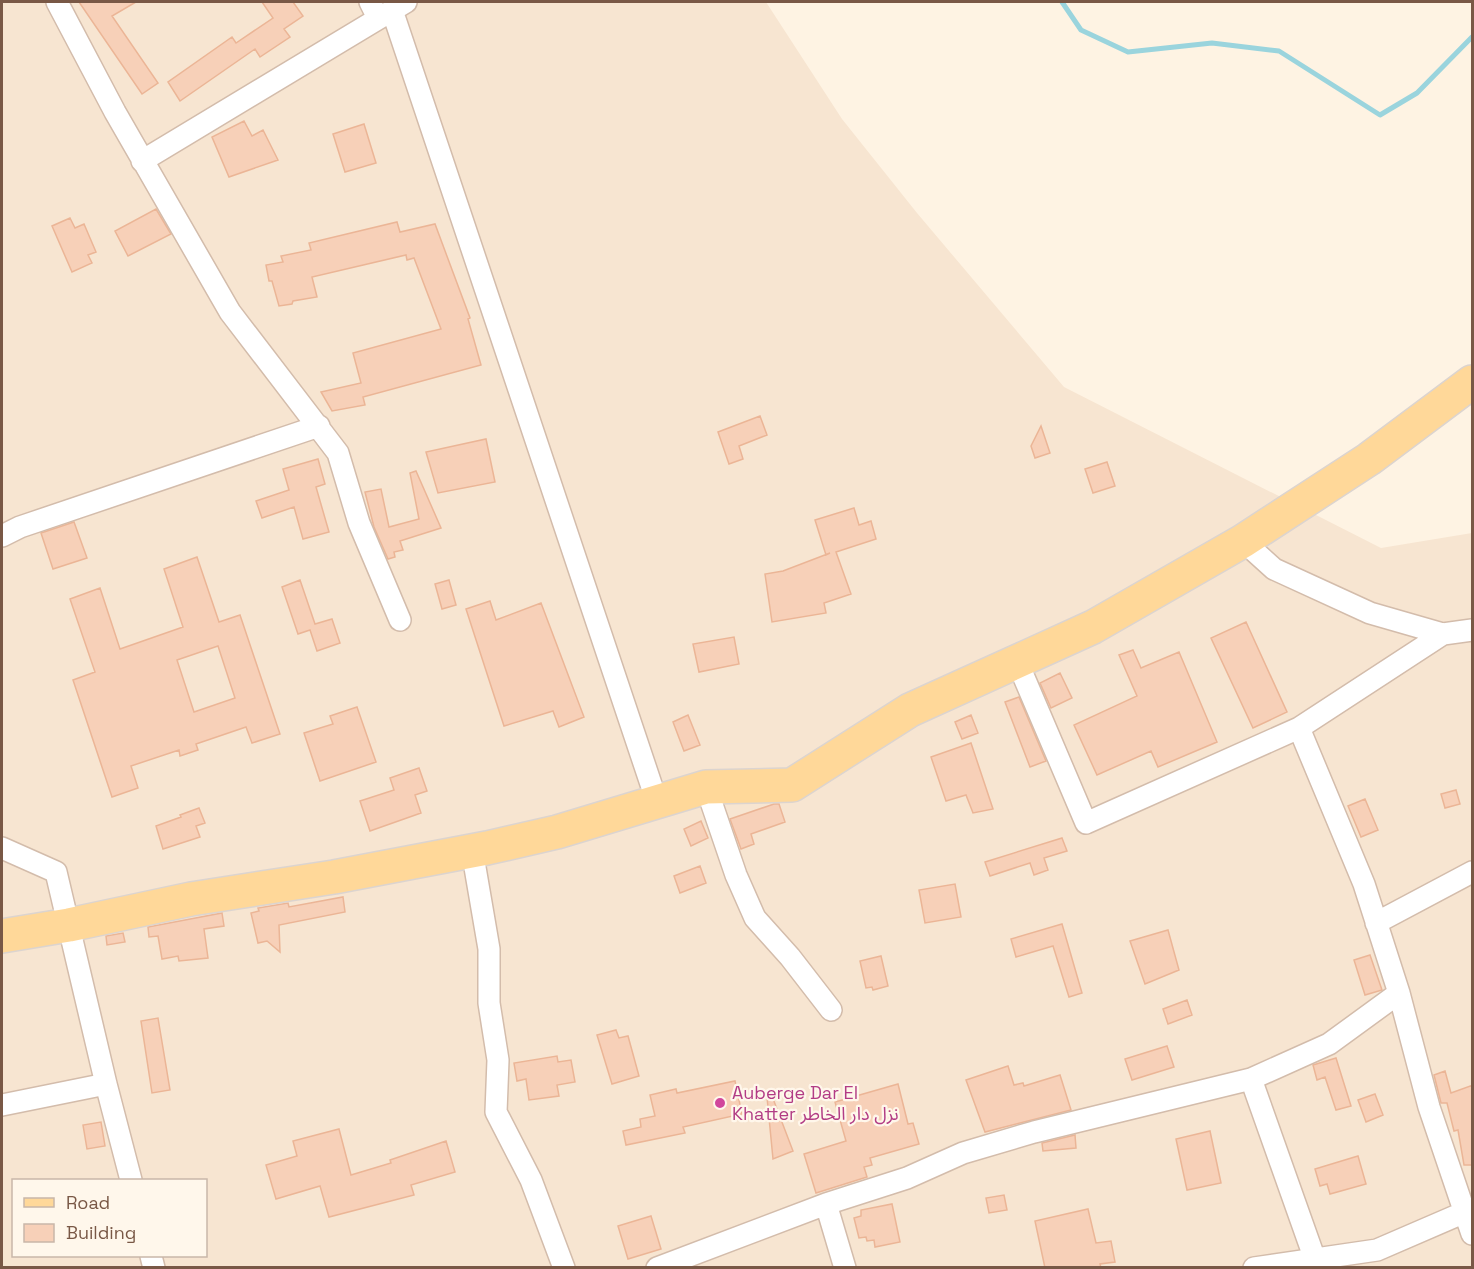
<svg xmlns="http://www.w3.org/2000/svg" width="1474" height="1269" viewBox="0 0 1474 1269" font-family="'Space Grotesk','Noto Sans Arabic',sans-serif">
<rect width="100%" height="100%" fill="#fef3e3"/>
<!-- residential -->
<path fill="#f7e5d1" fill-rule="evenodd" d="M 2,2 L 766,2 L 842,119 L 917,213 L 1064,387 L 1381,548 L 1472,533 L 1472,1267 L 2,1268 ZM 14,1180 L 206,1180 L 206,1256 L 14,1256 Z"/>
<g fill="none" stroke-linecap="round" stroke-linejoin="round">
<!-- stream -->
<path stroke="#9ad4dd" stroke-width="5" d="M 1062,2 L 1081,30 L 1128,52 L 1212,43 L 1279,51 L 1380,115 L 1417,93 L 1472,37"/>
</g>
<!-- building -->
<path fill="#f7d0b8" stroke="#ebb596" stroke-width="1.5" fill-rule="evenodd" d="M 79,2 L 136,2 L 112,16 L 158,83 L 142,94 Z
M 262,2 L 293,2 L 303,16 L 284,29 L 290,37 L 260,57 L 255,49 L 180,101 L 168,82 L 232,37 L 236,43 L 273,18 Z
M 244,121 L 252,136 L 263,130 L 278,160 L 229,177 L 212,137 Z
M 364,124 L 376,163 L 345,172 L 333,134 Z
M 156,209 L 171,234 L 128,256 L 115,231 Z
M 70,218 L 75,228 L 84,224 L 96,252 L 88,255 L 92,263 L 72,272 L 52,226 Z
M 397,222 L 400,232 L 435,224 L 470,318 L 468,319 L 481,365 L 363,397 L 365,405 L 332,411 L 321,392 L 361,383 L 353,353 L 441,329 L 414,258 L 407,260 L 406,255 L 312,277 L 317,297 L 293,301 L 292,304 L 279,306 L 272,281 L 269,281 L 266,265 L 283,262 L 281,256 L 311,250 L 309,243 Z
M 760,416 L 767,435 L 739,446 L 743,459 L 729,464 L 718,432 Z
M 1041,426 L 1050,453 L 1035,458 L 1031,446 Z
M 486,439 L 495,482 L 438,493 L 426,452 Z
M 318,459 L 325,484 L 316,487 L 329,532 L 303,539 L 294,507 L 262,518 L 256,501 L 289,490 L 283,469 Z
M 1107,462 L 1115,486 L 1093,493 L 1085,469 Z
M 416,471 L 441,528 L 400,541 L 403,550 L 394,552 L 395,557 L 388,559 L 374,527 L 365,492 L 381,489 L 389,527 L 419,519 L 410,473 Z
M 854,508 L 859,525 L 871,521 L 876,539 L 836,552 L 851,594 L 824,603 L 826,613 L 772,622 L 765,574 L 783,571 L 830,553 L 826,555 L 815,520 Z
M 74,522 L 87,558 L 53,569 L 41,533 Z
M 197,557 L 219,622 L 240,615 L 280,734 L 252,743 L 246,727 L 196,744 L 198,750 L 180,756 L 179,750 L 131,766 L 138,788 L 112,797 L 73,680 L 95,672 L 70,599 L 100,588 L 120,649 L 183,627 L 164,569 ZM 218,646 L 235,698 L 194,712 L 177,660 Z
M 300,580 L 315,624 L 332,619 L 340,643 L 317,651 L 310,630 L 298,634 L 282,587 Z
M 449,580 L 456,605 L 442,609 L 435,584 Z
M 490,601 L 496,620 L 541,603 L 584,717 L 559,727 L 553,711 L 504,726 L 466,609 Z
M 1246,622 L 1287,712 L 1253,728 L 1211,638 Z
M 734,637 L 739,664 L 699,672 L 693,644 Z
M 1133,650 L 1141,668 L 1179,652 L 1217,742 L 1158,767 L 1151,751 L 1097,775 L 1074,725 L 1137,696 L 1119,655 Z
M 1060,673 L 1072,698 L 1051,708 L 1040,683 Z
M 1019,697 L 1046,761 L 1030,767 L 1005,702 Z
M 357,707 L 376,762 L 320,781 L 304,733 L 333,724 L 330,716 Z
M 688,715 L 700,745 L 684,751 L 673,722 Z
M 971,715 L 978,733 L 962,739 L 955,722 Z
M 971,743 L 993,809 L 973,813 L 966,795 L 946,801 L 931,757 Z
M 419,768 L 427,791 L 415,795 L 421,813 L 370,831 L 360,801 L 394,790 L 390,778 Z
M 1456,790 L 1460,804 L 1445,808 L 1441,794 Z
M 1365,799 L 1378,830 L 1361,837 L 1348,806 Z
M 774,804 L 779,804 L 785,822 L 751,834 L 754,844 L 741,849 L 730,819 Z
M 199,808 L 205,823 L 196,826 L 200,837 L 163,849 L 156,826 L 181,817 L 180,815 Z
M 701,821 L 708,838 L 691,846 L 684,829 Z
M 1062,838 L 1067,851 L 1044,858 L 1048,870 L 1034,875 L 1030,863 L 990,876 L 985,862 Z
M 700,866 L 706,883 L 680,893 L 674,876 Z
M 955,884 L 961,917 L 925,923 L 919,890 Z
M 343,897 L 345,912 L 279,925 L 280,952 L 267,941 L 258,943 L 251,913 L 259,911 L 258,908 L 288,903 L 289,907 Z
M 222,913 L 224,926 L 204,929 L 208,958 L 179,961 L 178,956 L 162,959 L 158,936 L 149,937 L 148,927 Z
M 1062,924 L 1082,993 L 1069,997 L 1053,946 L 1016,957 L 1011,939 Z
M 1168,930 L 1179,970 L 1145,984 L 1130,941 Z
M 123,933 L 125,942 L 107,945 L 106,936 Z
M 1370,955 L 1382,990 L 1365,995 L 1354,960 Z
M 881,956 L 888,986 L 873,990 L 872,987 L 866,988 L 860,961 Z
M 1187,1000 L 1192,1015 L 1168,1024 L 1163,1009 Z
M 158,1018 L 170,1090 L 152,1093 L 141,1021 Z
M 616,1030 L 619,1038 L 628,1036 L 639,1076 L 612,1084 L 597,1035 Z
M 1167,1046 L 1174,1067 L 1132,1080 L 1125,1059 Z
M 557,1056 L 558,1062 L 571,1060 L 575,1082 L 557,1085 L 559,1096 L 529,1100 L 526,1079 L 517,1081 L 514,1063 Z
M 1336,1058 L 1351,1106 L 1336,1110 L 1325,1077 L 1317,1080 L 1313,1065 Z
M 1008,1066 L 1014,1085 L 1023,1083 L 1024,1086 L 1060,1075 L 1071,1110 L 985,1132 L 966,1080 Z
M 1445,1071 L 1451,1093 L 1473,1085 L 1473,1165 L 1464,1165 L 1458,1130 L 1454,1131 L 1447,1103 L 1441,1103 L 1434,1075 Z
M 735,1081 L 742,1114 L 683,1127 L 685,1133 L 626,1145 L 623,1131 L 641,1127 L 640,1119 L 655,1116 L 650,1095 L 676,1089 L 677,1093 Z
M 898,1084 L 908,1124 L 913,1123 L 919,1144 L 870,1158 L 872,1165 L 864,1167 L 867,1177 L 816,1193 L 804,1154 L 846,1141 L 835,1102 Z
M 1375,1094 L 1383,1115 L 1366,1122 L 1358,1100 Z
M 772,1096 L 793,1151 L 773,1159 L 767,1097 Z
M 101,1122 L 105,1146 L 87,1149 L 83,1125 Z
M 339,1129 L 351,1175 L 391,1163 L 390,1160 L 446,1141 L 455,1172 L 411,1185 L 414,1195 L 329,1217 L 320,1186 L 276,1199 L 266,1165 L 297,1156 L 293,1141 Z
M 1210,1131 L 1221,1183 L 1187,1190 L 1176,1139 Z
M 1075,1135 L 1076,1148 L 1043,1151 L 1042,1143 Z
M 1358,1156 L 1366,1184 L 1330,1194 L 1327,1184 L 1320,1186 L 1315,1169 Z
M 1004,1195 L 1007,1210 L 989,1213 L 986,1198 Z
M 892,1204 L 900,1242 L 875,1247 L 874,1240 L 867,1241 L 866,1237 L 859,1238 L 854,1218 L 861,1216 L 861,1210 Z
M 1088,1209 L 1096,1243 L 1111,1241 L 1115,1262 L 1100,1264 L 1101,1268 L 1045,1268 L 1035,1221 Z
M 651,1216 L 661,1249 L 628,1259 L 618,1226 Z"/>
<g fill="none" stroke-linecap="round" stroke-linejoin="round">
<!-- minor casing -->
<g stroke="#d3bcab" stroke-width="24">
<path id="minor" d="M 57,2 L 115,112 L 230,312 L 338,453 L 359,523 L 400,620
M 370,2 L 378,18
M 392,10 L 657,802
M 142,161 L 406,2
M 2,536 L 20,527 L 319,426
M 1243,541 L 1274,569 L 1370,613 L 1443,634 L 1472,630
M 1017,661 L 1086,823 L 1299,728 L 1443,634
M 1299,728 L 1364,884 L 1399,993 L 1429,1107 L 1472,1234
M 706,787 L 736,875 L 755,918 L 790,957 L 831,1010
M 2,848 L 56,872 L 106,1084 L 131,1180
M 472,850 L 489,949 L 489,1003 L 498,1060 L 496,1112 L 531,1180 L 564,1268
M 1376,923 L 1472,872
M 1251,1079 L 1318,1268
M 2,1105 L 106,1084
M 826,1204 L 845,1268
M 151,1256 L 154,1268
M 657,1268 L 826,1204 L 907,1178 L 963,1153 L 1034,1132 L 1251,1079 L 1329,1044 L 1399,993
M 1254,1268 L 1377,1250 L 1472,1209"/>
</g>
<!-- primary casing -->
<g stroke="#dcd4cf" stroke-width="36">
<path id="primary" d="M 2,936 L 69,925 L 191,899 L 334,877 L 487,848 L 557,832 L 706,787 L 792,785 L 910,710 L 1093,627 L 1243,541 L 1369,459 L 1472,382"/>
</g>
<!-- minor -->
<use href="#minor" stroke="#fff" stroke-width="21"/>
<!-- primary -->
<use href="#primary" stroke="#ffd899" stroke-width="33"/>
</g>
<!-- markers -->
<circle fill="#d1479c" stroke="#fff7eb" stroke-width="2" cx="720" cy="1103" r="6"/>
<g text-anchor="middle" stroke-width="4.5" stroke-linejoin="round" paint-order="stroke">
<!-- hotel labels -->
<g font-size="18" fill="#b23c85" stroke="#fff7eb" text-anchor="start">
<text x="732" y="1099">Auberge Dar El<tspan x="732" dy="21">Khatter نزل دار الخاطر</tspan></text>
</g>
</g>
<!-- border -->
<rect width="1474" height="1269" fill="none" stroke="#795846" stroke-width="6"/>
<!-- legend -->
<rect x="12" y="1179" width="195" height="78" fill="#fff7eb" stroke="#c9b7a9" stroke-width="1.5"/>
<rect x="24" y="1198" width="30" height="9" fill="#ffd899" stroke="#c9b7a9" stroke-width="1.5"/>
<text x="66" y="1209" font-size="18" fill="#795846">Road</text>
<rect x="24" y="1224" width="30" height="18" fill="#f7d0b8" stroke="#c9b7a9" stroke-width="1.5"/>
<text x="66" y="1239" font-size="18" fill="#795846">Building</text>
</svg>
